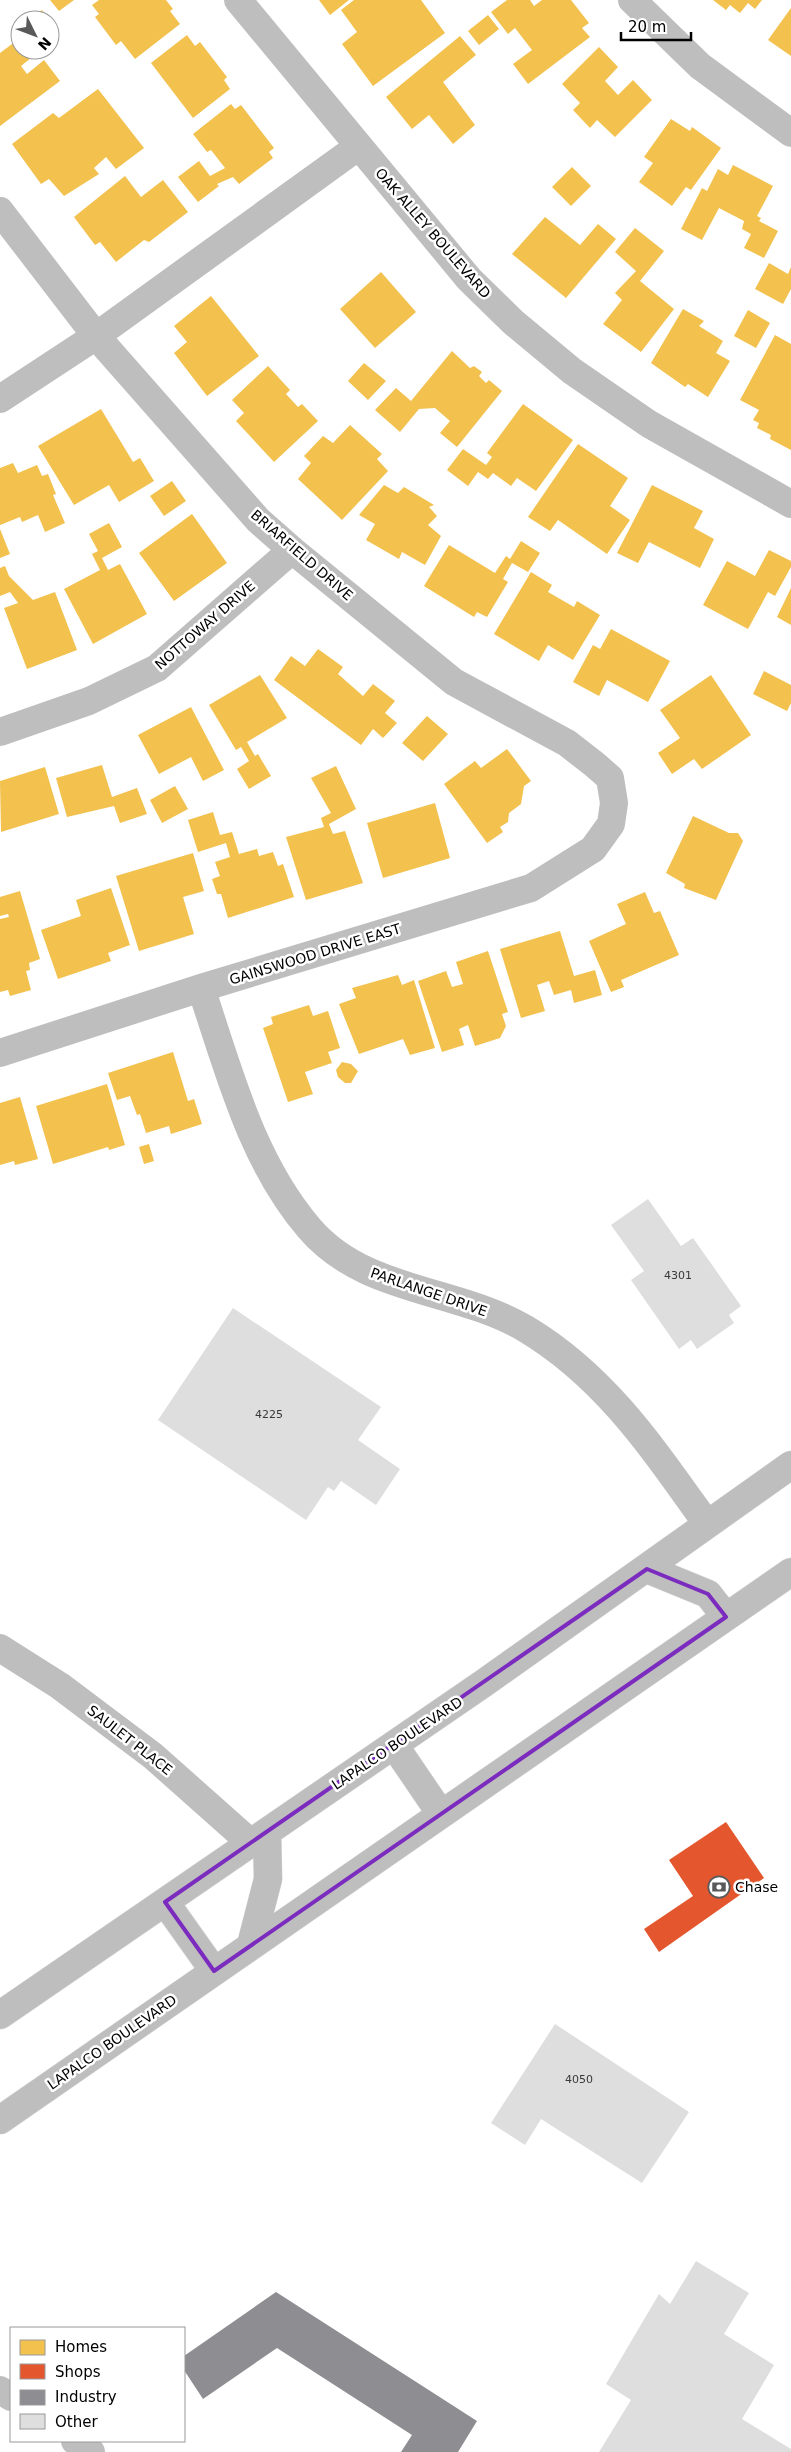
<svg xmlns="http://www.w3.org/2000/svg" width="791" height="2452" viewBox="0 0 791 2452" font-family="'DejaVu Sans',sans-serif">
<rect width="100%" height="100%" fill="#fff"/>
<!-- homes -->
<path fill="#f2c14e" d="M 50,0 L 74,0 L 59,11 Z
M 99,0 L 166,0 L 173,9 L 170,11 L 180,24 L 135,59 L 121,41 L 116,45 L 95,17 L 99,14 L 92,5 Z
M 319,0 L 349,0 L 330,15 Z
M 354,0 L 421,0 L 445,33 L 373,86 L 342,44 L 357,32 L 341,10 Z
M 507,0 L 530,0 L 534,6 L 542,0 L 571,0 L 589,23 L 582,28 L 590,37 L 528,84 L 513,64 L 532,50 L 515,28 L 508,34 L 491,12 Z
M 713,0 L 762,0 L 755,9 L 748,3 L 740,13 L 730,5 L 726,10 Z
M 791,8 L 791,56 L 768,40 Z
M 42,10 L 50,20 L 29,20 Z
M 488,15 L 499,29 L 479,45 L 468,31 Z
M 50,20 L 59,32 L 50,39 Z
M 187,35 L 195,46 L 200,42 L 227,77 L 224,80 L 230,89 L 193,118 L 151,63 Z
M 460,36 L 476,55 L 443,82 L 475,125 L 453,144 L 429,115 L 412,129 L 386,97 Z
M 20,38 L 20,50 L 41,50 L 21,66 L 27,74 L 44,60 L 60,81 L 0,126 L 0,53 Z
M 599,47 L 618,67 L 605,81 L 618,95 L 633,80 L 652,100 L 615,137 L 597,120 L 590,128 L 573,110 L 580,103 L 562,84 Z
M 98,89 L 144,148 L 116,169 L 106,157 L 94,168 L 99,174 L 64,196 L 49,179 L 41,184 L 12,144 L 53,113 L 59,118 Z
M 231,104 L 235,109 L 241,105 L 274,148 L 269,152 L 273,158 L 239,184 L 233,177 L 217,184 L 219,186 L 198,202 L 178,177 L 199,161 L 210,176 L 225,168 L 211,150 L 207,152 L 193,134 Z
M 671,119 L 690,131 L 692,127 L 721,148 L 691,190 L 686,187 L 672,206 L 639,182 L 653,163 L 644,157 Z
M 733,165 L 773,186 L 757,216 L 761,218 L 759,221 L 778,231 L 764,258 L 744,248 L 751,234 L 742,229 L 744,221 L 719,208 L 702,240 L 681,229 L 702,188 L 707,191 L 718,169 L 728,175 Z
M 572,167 L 591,186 L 571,206 L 552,187 Z
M 125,176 L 141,197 L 163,180 L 188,212 L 149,242 L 144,240 L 116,262 L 100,242 L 95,245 L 74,217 Z
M 545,217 L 580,245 L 598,224 L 616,239 L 566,298 L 512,254 Z
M 635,228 L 664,251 L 640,281 L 674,309 L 641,352 L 603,324 L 622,300 L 615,293 L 636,271 L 615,252 Z
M 769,263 L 788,274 L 791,267 L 791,289 L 783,304 L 755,289 Z
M 381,272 L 416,312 L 375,348 L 340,309 Z
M 211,296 L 259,356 L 207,396 L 174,353 L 187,342 L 174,326 Z
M 683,309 L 704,321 L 699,326 L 723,341 L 716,353 L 730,361 L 708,397 L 688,384 L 685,387 L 651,363 Z
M 748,310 L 770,323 L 756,348 L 734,336 Z
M 775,335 L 791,344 L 791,450 L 770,439 L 771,435 L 757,428 L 759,423 L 753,420 L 759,410 L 740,400 Z
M 452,351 L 470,368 L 474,366 L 482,372 L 479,376 L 486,383 L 489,380 L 502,391 L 457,447 L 440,433 L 450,421 L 435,408 L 419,409 L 400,432 L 375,410 L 396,388 L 411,401 Z
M 364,363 L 386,381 L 368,400 L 348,381 Z
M 268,366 L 290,390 L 286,394 L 298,407 L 302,404 L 318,421 L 274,462 L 236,421 L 244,413 L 232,400 Z
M 523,404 L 573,440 L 536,491 L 517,478 L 511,486 L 493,473 L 488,479 L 478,472 L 468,486 L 447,470 L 463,449 L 486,465 L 492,457 L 487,453 Z
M 101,409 L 133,462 L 140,458 L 154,481 L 119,502 L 109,485 L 74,505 L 38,446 Z
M 350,425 L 382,454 L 377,459 L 388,471 L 342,520 L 298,479 L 311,463 L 304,456 L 323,436 L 333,443 Z
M 578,444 L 628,478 L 610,506 L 630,520 L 607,554 L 558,520 L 550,531 L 528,517 Z
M 13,463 L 18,473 L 37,465 L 42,476 L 48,474 L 56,494 L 53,495 L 65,523 L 45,532 L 38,515 L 22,522 L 20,517 L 0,525 L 0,468 Z
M 172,481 L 186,501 L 164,516 L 150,496 Z
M 384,485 L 398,493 L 404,487 L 434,505 L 429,507 L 437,516 L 428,525 L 441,536 L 425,565 L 402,552 L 399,559 L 366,540 L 375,524 L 359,515 Z
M 652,485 L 703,511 L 694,528 L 714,539 L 700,568 L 649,542 L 638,563 L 617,553 Z
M 192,514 L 227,563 L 174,601 L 139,553 Z
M 109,523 L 122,547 L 102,558 L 108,570 L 120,564 L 147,614 L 93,644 L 64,589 L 100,570 L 92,554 L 98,551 L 89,534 Z
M 0,529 L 10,554 L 0,558 Z
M 521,541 L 540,553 L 528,572 L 512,563 L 503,579 L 508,582 L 487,617 L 477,612 L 474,617 L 424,586 L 449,545 L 495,573 L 506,556 L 510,559 Z
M 769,550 L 791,561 L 791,567 L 775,596 L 768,592 L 748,629 L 703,605 L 727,561 L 755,576 Z
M 5,566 L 9,576 L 33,600 L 55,592 L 77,650 L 27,669 L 4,608 L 18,603 L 10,592 L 0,596 L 0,568 Z
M 531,572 L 552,585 L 548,592 L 574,607 L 577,601 L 600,615 L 573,660 L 548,645 L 539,661 L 494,634 Z
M 791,588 L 791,625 L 777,617 Z
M 611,629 L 670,661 L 648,702 L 607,680 L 599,696 L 573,682 L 593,645 L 600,649 Z
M 318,649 L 343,667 L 338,674 L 363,696 L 373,684 L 395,701 L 385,713 L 397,723 L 383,738 L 373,729 L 361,745 L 274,680 L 291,656 L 305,666 Z
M 764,671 L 791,685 L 791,703 L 787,711 L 753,694 Z
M 260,675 L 287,718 L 247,742 L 255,756 L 258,754 L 271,776 L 249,789 L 237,769 L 249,761 L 241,747 L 236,750 L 209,705 Z
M 711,675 L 751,735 L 702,769 L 694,759 L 672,774 L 658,753 L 680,738 L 660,710 Z
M 191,707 L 224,770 L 203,781 L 191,757 L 159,774 L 138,735 Z
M 427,716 L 448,734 L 423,761 L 402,743 Z
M 507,749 L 531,781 L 524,786 L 521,804 L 509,813 L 508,822 L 500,827 L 503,832 L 487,843 L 444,784 L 475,761 L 481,768 Z
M 102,765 L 112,797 L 137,788 L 147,814 L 120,823 L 114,806 L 67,817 L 56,778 Z
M 336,766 L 356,809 L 329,824 L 333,834 L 345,831 L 363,883 L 306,900 L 286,837 L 324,827 L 321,818 L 331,813 L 311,778 Z
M 45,767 L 59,814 L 1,832 L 0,781 Z
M 175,786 L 188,809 L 162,823 L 150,800 Z
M 435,803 L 450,858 L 383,878 L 367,823 Z
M 213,812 L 220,835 L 232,832 L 239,854 L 257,849 L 259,856 L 273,852 L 278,866 L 283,864 L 294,897 L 228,918 L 221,894 L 217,894 L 212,879 L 220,876 L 215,862 L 230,857 L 226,843 L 198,852 L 188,820 Z
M 693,816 L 729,833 L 738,833 L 743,841 L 716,900 L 684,888 L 685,884 L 666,873 Z
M 193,853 L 204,891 L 183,897 L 194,934 L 139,951 L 116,876 Z
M 111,888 L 130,945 L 108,953 L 111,961 L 58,979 L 41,930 L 81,916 L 76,900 Z
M 20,891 L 40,959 L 29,963 L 30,970 L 26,971 L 31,990 L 10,996 L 8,990 L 0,992 L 0,919 L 9,917 L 8,914 L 0,916 L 0,897 Z
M 645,892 L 654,913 L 660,911 L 679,955 L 621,980 L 624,987 L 611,992 L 589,941 L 626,924 L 617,904 Z
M 560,931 L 574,976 L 595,970 L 602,995 L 574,1003 L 571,990 L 554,995 L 549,981 L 537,985 L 545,1011 L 521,1018 L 500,949 Z
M 488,951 L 508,1012 L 502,1014 L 506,1026 L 500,1038 L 475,1046 L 468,1025 L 459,1029 L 464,1045 L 442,1052 L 418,981 L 446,971 L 452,987 L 463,984 L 456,962 Z
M 398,975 L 402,985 L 414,980 L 435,1048 L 410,1055 L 403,1039 L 359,1054 L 339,1004 L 356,998 L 352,988 Z
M 309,1005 L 313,1016 L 328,1011 L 340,1048 L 328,1052 L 332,1063 L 305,1072 L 313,1094 L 288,1102 L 263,1028 L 273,1024 L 271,1017 Z
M 173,1052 L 188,1101 L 194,1099 L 202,1124 L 171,1134 L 169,1126 L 146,1133 L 140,1114 L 137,1115 L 130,1096 L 117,1100 L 108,1073 Z
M 342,1062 L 351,1064 L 358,1071 L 351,1083 L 345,1083 L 338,1077 L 336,1070 Z
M 107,1084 L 125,1145 L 109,1150 L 108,1147 L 53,1164 L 36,1106 Z
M 20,1097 L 38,1159 L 15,1165 L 14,1161 L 0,1165 L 0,1103 Z
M 149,1144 L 154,1161 L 144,1164 L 139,1147 Z"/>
<!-- shops -->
<path fill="#e4572e" d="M 726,1822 L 764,1878 L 659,1952 L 644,1929 L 693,1896 L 669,1860 Z"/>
<!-- industry -->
<path fill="#8d8d92" d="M 276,2292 L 477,2421 L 458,2452 L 401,2452 L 412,2435 L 277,2348 L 203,2399 L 184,2370 L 184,2356 Z"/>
<!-- building -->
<path fill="#dedede" d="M 648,1199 L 681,1246 L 693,1238 L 741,1306 L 729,1315 L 734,1323 L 697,1349 L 691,1340 L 679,1349 L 631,1280 L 644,1271 L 611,1225 Z
M 233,1308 L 381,1407 L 358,1440 L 400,1469 L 376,1505 L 341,1481 L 334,1491 L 328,1487 L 306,1520 L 158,1420 Z
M 555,2024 L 689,2112 L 642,2183 L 541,2119 L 525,2145 L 491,2123 Z
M 696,2261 L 749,2293 L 724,2334 L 774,2365 L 742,2419 L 791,2449 L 791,2452 L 599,2452 L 631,2400 L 606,2384 L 659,2294 L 670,2304 Z"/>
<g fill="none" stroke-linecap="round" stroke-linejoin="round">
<!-- major casing -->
<g stroke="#dbdbdb" stroke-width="29">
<path id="major" d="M 647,1569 L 708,1594 L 726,1617
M 394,1745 L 441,1814
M 165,1902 L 214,1971
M 251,1945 L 268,1879 L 267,1832
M 0,2015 L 484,1683 L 791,1465
M 0,2120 L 791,1572"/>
</g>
<!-- minor -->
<path stroke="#bebebe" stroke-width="28" d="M 238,0 L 469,279 L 513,322 L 572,371 L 649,424 L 791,504
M 632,0 L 700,66 L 791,133
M 0,211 L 96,336 L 258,520 L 292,550 L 454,682 L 567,743 L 594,764 L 610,778 L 614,803 L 611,824 L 593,849 L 531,888 L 201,988 L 0,1053
M 0,399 L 96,336 L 359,146
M 0,732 L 89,701 L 157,668 L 292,550
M 201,988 C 229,1071 251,1160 309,1228 C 364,1293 457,1288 526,1329 C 606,1377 654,1450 707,1524
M 0,1648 L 60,1686 L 153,1756 L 251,1843
M 0,2390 L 11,2397
M 75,2441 L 91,2452"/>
<!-- major -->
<use href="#major" stroke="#bebebe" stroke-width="28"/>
</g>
<!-- marked area -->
<path fill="none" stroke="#7b2cbf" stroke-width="4" stroke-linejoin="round" d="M 647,1569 L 708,1594 L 726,1617 L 214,1971 L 165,1902 Z"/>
<!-- icons -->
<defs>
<g id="bank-ring" transform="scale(1.125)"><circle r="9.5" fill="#fff" stroke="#595959" stroke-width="1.5"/><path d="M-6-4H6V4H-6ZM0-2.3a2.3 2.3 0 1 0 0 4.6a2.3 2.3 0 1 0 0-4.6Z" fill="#595959"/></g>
</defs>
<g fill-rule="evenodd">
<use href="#bank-ring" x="719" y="1887"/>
</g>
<g text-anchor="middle" stroke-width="5" stroke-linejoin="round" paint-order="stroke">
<!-- number labels -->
<g font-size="11" fill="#383838">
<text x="678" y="1279">4301</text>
<text x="269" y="1418">4225</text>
<text x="579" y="2083">4050</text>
</g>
<!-- street labels -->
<g font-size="14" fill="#000" stroke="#fff">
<text transform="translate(433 233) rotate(49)" y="5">OAK ALLEY BOULEVARD</text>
<text transform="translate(302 555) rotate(41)" y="5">BRIARFIELD DRIVE</text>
<text transform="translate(205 625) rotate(-41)" y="5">NOTTOWAY DRIVE</text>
<text transform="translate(315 954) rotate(-17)" y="5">GAINSWOOD DRIVE EAST</text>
<text transform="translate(429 1292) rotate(19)" y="5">PARLANGE DRIVE</text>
<text transform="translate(130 1740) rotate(38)" y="5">SAULET PLACE</text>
<text transform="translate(397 1743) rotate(-34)" y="5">LAPALCO BOULEVARD</text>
<text transform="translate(112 2042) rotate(-35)" y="5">LAPALCO BOULEVARD</text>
</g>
<!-- poi labels -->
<g font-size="14" fill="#000" stroke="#fff" text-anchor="start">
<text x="735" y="1892">Chase</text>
</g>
</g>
<!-- legend -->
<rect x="10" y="2327" width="175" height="115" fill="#ffffff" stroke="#999999"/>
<rect x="20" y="2340" width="25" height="15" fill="#f2c14e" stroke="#999999"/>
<text x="55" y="2352" font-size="15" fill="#000000">Homes</text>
<rect x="20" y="2364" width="25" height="15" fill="#e4572e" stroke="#999999"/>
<text x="55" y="2377" font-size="15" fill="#000000">Shops</text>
<rect x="20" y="2390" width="25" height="15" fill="#8d8d92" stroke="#999999"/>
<text x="55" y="2402" font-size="15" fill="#000000">Industry</text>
<rect x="20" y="2414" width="25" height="15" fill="#dedede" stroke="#999999"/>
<text x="55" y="2427" font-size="15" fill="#000000">Other</text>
<!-- north arrow -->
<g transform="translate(35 35) rotate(132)"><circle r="24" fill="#ffffff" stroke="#999999"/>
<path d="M0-4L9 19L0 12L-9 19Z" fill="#595959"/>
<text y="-8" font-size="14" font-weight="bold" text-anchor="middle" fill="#000000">N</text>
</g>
<!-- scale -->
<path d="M621 32v8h70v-8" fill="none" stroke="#000000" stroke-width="2.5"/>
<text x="628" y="32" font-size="15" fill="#000000" stroke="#ffffff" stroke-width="4" paint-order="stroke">20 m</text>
</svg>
